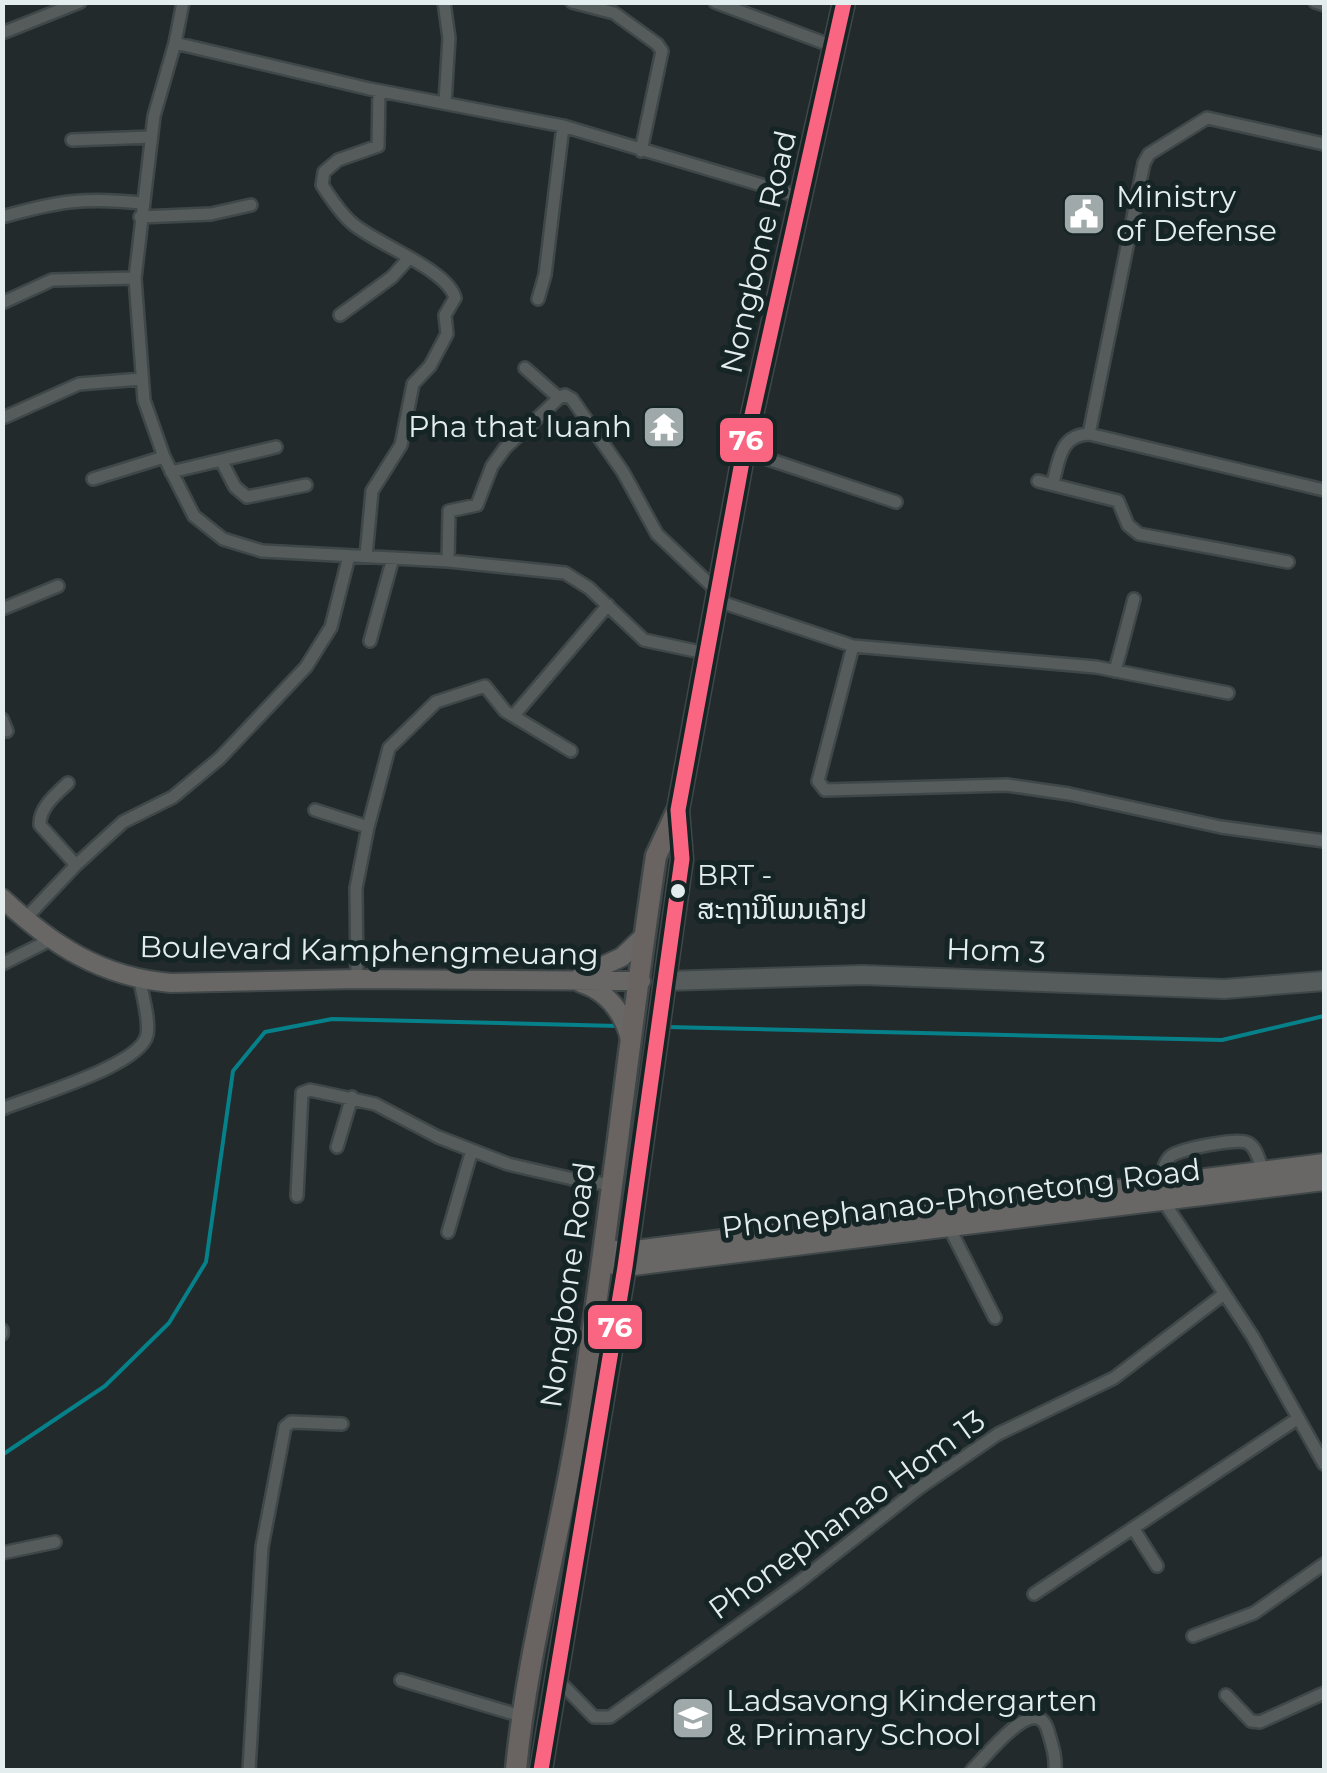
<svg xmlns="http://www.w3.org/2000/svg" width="1327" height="1773" viewBox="0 0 1327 1773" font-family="Montserrat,'Noto Sans Lao',sans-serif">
<rect width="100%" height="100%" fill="#222a2c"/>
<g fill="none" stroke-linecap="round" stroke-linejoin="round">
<!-- stream -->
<path stroke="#06818a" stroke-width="4" d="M 667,1027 L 1222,1040 L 1324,1016
M 2,1455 L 105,1386 L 169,1323 L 206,1262 L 233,1071 L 265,1032 L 332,1019 L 618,1026"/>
<!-- street casing -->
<g stroke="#3f4748" stroke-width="16">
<path id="street" d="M 183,2 L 175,43 L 154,116 L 135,278 L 144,400 L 164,457 L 194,516 L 223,539 L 262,551 L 448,561 L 565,573 L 589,588 L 644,640 L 705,653
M 444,2 L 449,38 L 445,102
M 572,2 L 614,13 L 657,44 L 662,51 L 641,151
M 715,2 L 835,47
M 1315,2 L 1324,5
M 2,33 L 80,2
M 175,43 L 370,89 L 563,126 L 802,197
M 72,140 L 151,137
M 2,217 C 58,201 85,197 142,203
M 140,217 L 211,214 L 251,205
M 538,299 L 545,275 L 563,126
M 2,303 L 52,280 L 135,278
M 340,315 L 392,277 L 409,258
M 525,368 L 559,398 L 565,395 L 572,399 L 623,472 L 657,534 L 717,591
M 5,417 L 79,384 L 141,379
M 1089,434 L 1144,163 L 1149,154 L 1207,118 L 1324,144
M 744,451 L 896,502
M 221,460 L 235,487 L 247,497 L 306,485
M 171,472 L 276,447
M 93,479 L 164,457
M 1038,481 L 1118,501 L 1128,525 L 1139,534 L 1288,562
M 1053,483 C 1059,460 1060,435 1089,434 L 1324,490
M 366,556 L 372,491 L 401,445 L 413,384 L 430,366 L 447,334 L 445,315 L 455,298 C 448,269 375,244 352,223 C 340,213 331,198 322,185 L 324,172 L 338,160 L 378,146 L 379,91
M 448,561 L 449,511 L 477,505 L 492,466 L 505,448 L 559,398
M 715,600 L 853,646 L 1096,667 L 1228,693
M 2,609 L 58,586
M 370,641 L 393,558
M 853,646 L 818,781 L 825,790 L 1007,785 L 1069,794 L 1221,827 L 1324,841
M 1115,671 L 1134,599
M 515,714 L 608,605
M 2,719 L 7,731
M 68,783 C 56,794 39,808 40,825 L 76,865
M 315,810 L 368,827
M 25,919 L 76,865 L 123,822 L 173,797 L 220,758 L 306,667 L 331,627 L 349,556
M 2,964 L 50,940
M 357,979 L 356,888 L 368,827 L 389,748 L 436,702 L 485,686 L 505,711 L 571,751
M 2,1109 C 32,1096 140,1066 147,1035 C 150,1018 142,996 140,980
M 337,1147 L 352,1097
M 1263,1171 C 1259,1161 1257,1148 1248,1143 C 1239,1137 1180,1149 1171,1156 C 1159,1166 1162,1190 1164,1202 L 1253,1337 L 1324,1464
M 297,1196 L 302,1093 L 310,1090 L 375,1104 L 438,1137 L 508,1164 L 586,1182 L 612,1184
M 950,1229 L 995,1318
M 448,1232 L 472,1150
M 2,1330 L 2,1334
M 1133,1528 L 1157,1566
M 2,1553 L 55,1542
M 1034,1594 L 1297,1419
M 1193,1636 L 1254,1613 L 1324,1564
M 401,1680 L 521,1716
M 559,1681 L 594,1717 L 610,1717 L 799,1582 L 919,1488 L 998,1434 L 1114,1378 L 1224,1294
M 1226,1695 L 1251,1721 L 1260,1722 L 1324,1693
M 249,1770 L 262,1547 L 285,1427 L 291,1422 L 342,1424
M 972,1770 C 986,1757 1036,1690 1048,1731 C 1052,1745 1056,1756 1055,1770"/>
</g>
<!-- secondary casing -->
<g stroke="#3f4748" stroke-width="22">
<path id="secondary" d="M 665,981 L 863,975 L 1224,989 L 1324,981"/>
</g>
<!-- primary casing -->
<g stroke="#3f4748" stroke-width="22">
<path id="primary" d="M 2,898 C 52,945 101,977 171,983 L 357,979 L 641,981
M 581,976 L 622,957 L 644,936
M 581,983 C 608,992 623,1012 630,1039
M 606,1249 L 627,1251 L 1324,1163
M 603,1263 L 625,1267 L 1324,1181"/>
</g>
<!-- highway casing -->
<g stroke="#3f4748" stroke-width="25">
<path id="highway" d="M 516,1770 C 527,1652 560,1537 579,1420 C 609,1232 628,1043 656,856 L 676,813
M 541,1770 L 625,1267 L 682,859 L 678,810 L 744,451 L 844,2"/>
</g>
<!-- street -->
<use href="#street" stroke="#565c5c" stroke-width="11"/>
<!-- secondary -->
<use href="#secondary" stroke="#565c5c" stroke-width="18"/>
<!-- primary -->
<use href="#primary" stroke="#696666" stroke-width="18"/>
<!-- highway -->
<use href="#highway" stroke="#696362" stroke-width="20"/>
<!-- bus-1 casing -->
<g stroke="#152425" stroke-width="22">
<path id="bus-1" d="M 541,1770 L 625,1267 L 682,859 L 678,810 L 744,451 L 844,2"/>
</g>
<!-- bus-1 -->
<use href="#bus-1" stroke="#fa6682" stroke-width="15"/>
</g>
<!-- icons -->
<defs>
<g id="civic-square" transform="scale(2.25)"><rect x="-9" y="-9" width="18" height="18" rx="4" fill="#a0a9aa" stroke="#152425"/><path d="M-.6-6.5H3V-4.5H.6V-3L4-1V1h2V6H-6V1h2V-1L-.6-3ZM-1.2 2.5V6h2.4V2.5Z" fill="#fff"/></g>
<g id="temple-square" transform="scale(2.25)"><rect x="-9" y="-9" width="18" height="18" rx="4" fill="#a0a9aa" stroke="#152425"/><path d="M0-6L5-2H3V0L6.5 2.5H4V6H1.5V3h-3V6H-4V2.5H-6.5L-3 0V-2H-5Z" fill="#fff"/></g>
<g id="school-square" transform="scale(2.25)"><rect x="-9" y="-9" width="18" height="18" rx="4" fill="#a0a9aa" stroke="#152425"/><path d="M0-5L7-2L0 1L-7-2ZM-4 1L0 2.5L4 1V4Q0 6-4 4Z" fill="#fff"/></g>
</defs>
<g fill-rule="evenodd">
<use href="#civic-square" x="1084" y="214"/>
<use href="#temple-square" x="664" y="427"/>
<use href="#school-square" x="693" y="1718"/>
</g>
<!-- markers -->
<circle fill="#e4edee" stroke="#152425" stroke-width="4" cx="678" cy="891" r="9"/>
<g text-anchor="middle" stroke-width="10" stroke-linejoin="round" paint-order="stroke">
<!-- bus labels -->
<g font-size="28" fill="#e4edee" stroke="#152425" text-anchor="start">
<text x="697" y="885">BRT -<tspan x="697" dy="34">ສະຖານີໂພນເຄັງຢ</tspan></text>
</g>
<!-- poi labels -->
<g font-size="30" fill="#e4edee" stroke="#152425" text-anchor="start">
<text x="1116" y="207">Ministry<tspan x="1116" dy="34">of Defense</tspan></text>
<text x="632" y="437" text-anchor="end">Pha that luanh</text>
<text x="726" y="1711">Ladsavong Kindergarten<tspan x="726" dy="34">&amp; Primary School</tspan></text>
</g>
<!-- street labels -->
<g font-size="30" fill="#e4edee" stroke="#152425">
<text transform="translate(759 252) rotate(-77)" y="10">Nongbone Road</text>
<text transform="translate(369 951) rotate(1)" y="10">Boulevard Kamphengmeuang</text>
<text transform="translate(996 951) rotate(2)" y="10">Hom 3</text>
<text transform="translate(961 1199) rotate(-7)" y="10">Phonephanao-Phonetong Road</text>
<text transform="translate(568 1285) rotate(-82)" y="10">Nongbone Road</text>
<text transform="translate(847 1515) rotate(-36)" y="10">Phonephanao Hom 13</text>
</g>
</g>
<g stroke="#152425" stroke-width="4">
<rect x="718" y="416" width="57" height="48" rx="10" fill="#fa6682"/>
<rect x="586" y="1303" width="58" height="48" rx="10" fill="#fa6682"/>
</g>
<g font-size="28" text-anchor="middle" font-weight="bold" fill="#fff">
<text x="746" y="450">76</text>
<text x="615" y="1337">76</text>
</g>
<!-- border -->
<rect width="1327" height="1773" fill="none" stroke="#e4edee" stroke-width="10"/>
</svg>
